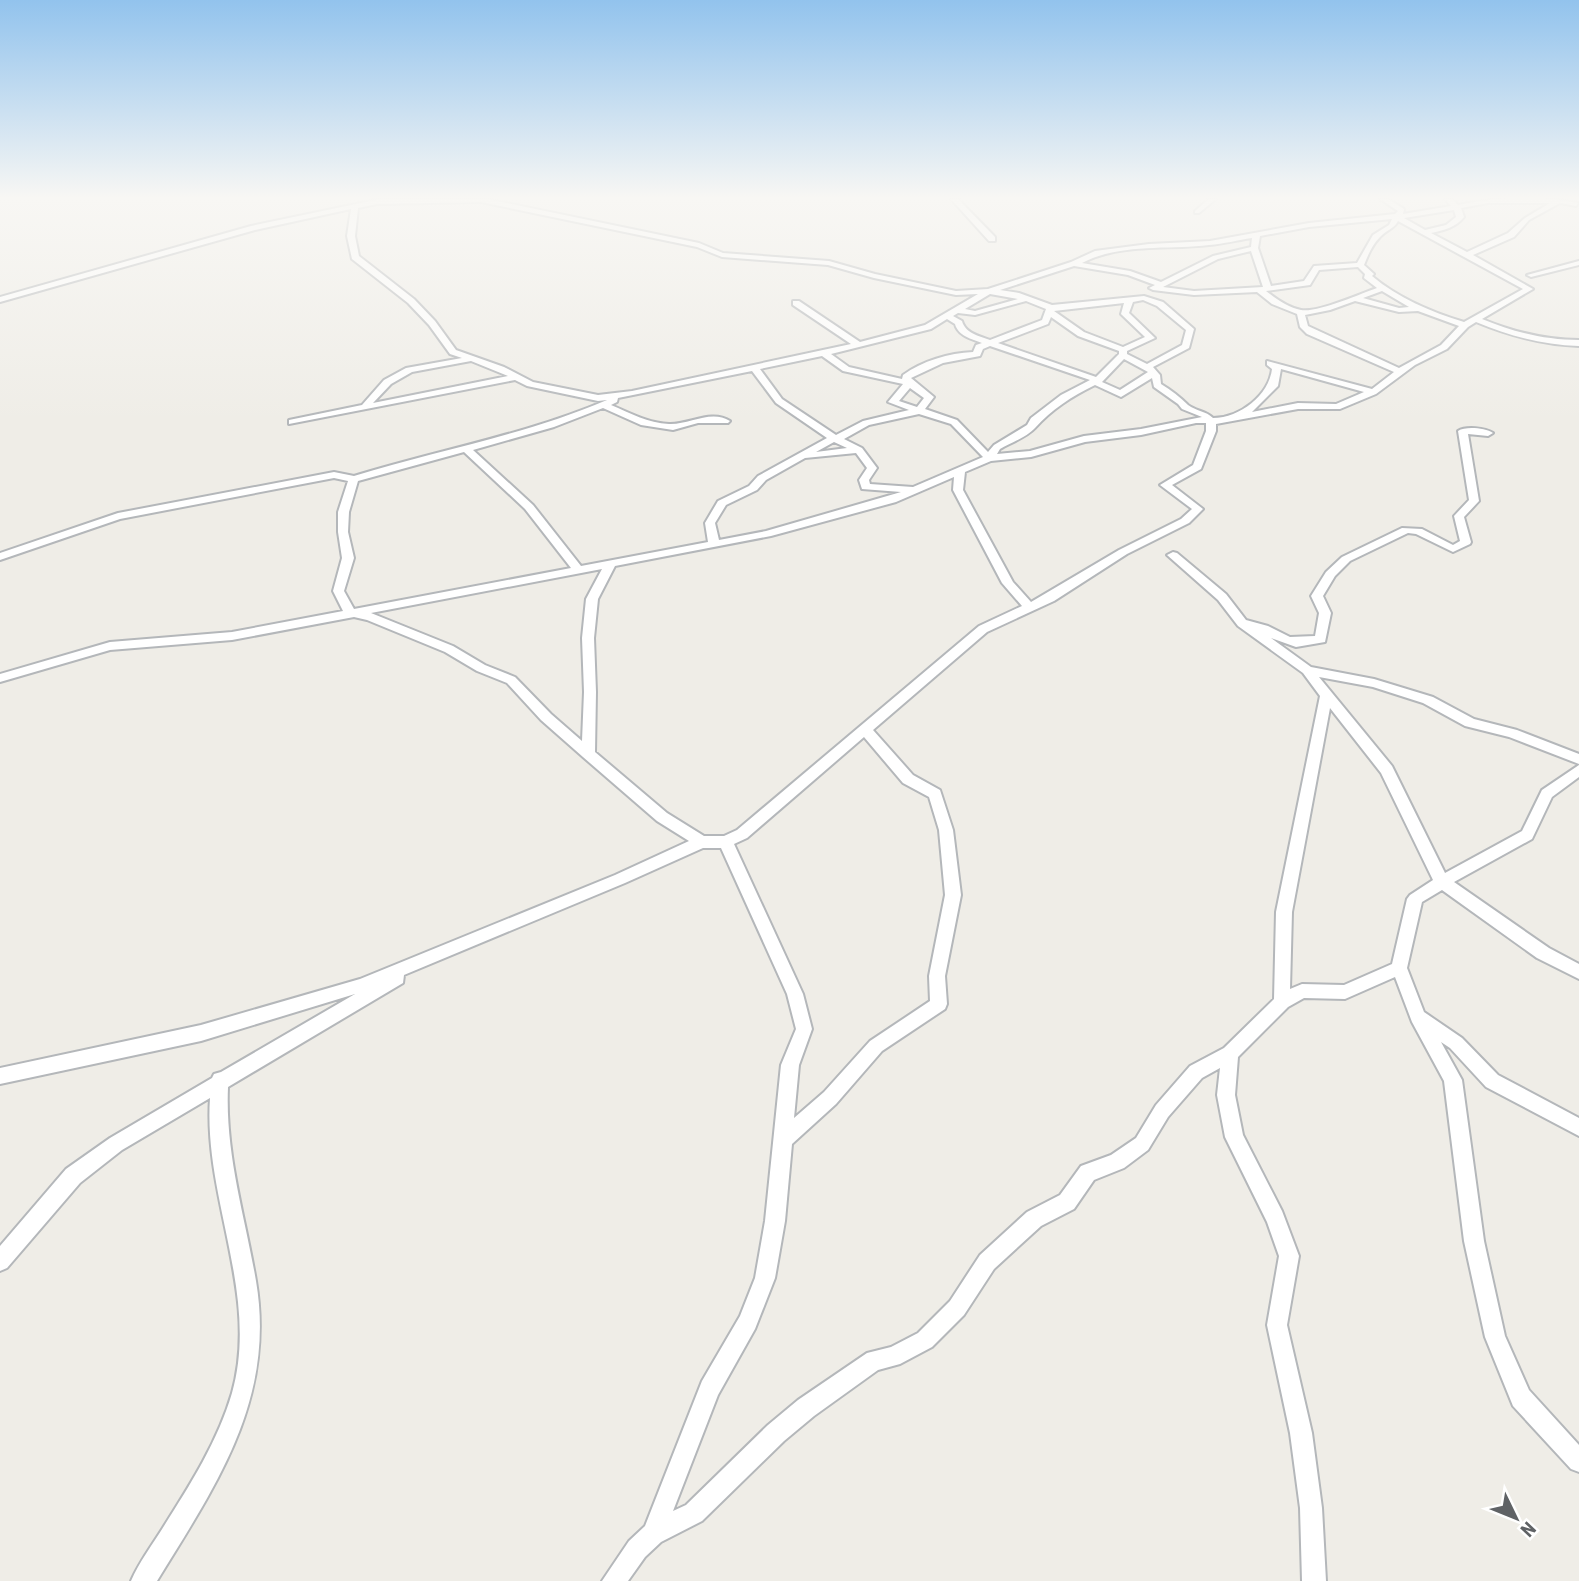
<svg xmlns="http://www.w3.org/2000/svg" width="1579" height="1581" viewBox="0 0 1579 1581" font-family="'Roboto Condensed',sans-serif">
<rect width="100%" height="100%" fill="#efede7"/>
<g fill="none" stroke-linecap="round" stroke-linejoin="round">
<!-- street casing -->
<g stroke="#b4b7ba" stroke-width="4">
<path id="street" d="M 380,199 L 487,199 L 699,243 L 723,253 L 829,261 L 875,274 L 956,291 L 988,289 L 1071,262 L 1095,251 L 1149,244 L 1210,241 L 1309,223 L 1395,214 L 1398,211 L 1380,199 L 1388,199 L 1404,209 L 1403,214 L 1451,206 L 1445,199 L 1452,199 L 1458,205 C 1496,197 1540,195 1578,203 L 1576,206 L 1560,203 L 1529,220 L 1514,237 L 1473,255 L 1533,289 L 1482,319 C 1514,332 1544,340 1579,340 L 1579,346 C 1542,345 1510,336 1476,322 L 1468,327 L 1447,349 L 1415,365 L 1376,394 L 1340,409 L 1298,409 L 1216,424 L 1216,431 L 1201,469 L 1172,485 L 1203,509 L 1189,523 L 1127,554 L 1054,601 L 987,632 L 873,730 L 913,775 L 940,790 L 953,830 L 961,895 L 945,976 L 947,1004 L 945,1009 L 882,1051 L 836,1104 L 792,1144 L 785,1221 L 775,1278 L 755,1329 L 718,1395 L 673,1511 L 686,1505 L 768,1425 L 798,1400 L 867,1353 L 891,1347 L 918,1333 L 950,1301 L 980,1255 L 1027,1212 L 1060,1195 L 1081,1166 L 1111,1155 L 1136,1138 L 1156,1105 L 1190,1066 L 1224,1048 L 1274,999 L 1276,912 L 1320,696 L 1303,673 L 1238,626 L 1218,600 L 1167,555 L 1173,552 L 1177,553 L 1226,594 L 1246,620 L 1268,626 L 1290,637 L 1315,636 L 1319,613 L 1311,596 L 1326,572 L 1342,557 L 1402,528 L 1422,529 L 1453,545 L 1460,541 L 1454,516 L 1469,500 L 1458,431 C 1466,426 1485,428 1493,433 L 1488,436 L 1468,434 L 1479,501 L 1464,517 L 1471,542 L 1470,544 L 1453,552 L 1416,534 L 1408,533 L 1350,561 L 1335,576 L 1323,596 L 1331,613 L 1325,642 L 1296,647 L 1271,638 L 1311,667 L 1374,679 L 1433,697 L 1474,719 L 1517,730 L 1579,754 L 1579,764 L 1509,737 L 1465,726 L 1423,703 L 1373,687 L 1319,677 L 1392,766 L 1445,873 L 1522,831 L 1542,790 L 1579,765 L 1579,777 L 1552,797 L 1532,839 L 1454,882 L 1549,948 L 1579,964 L 1579,979 L 1537,958 L 1442,890 L 1422,902 L 1407,968 L 1424,1012 L 1462,1038 L 1498,1075 L 1579,1118 L 1579,1136 L 1486,1087 L 1450,1048 L 1441,1042 L 1462,1080 L 1484,1241 L 1505,1336 L 1529,1390 L 1579,1445 L 1579,1472 L 1571,1469 L 1513,1406 L 1485,1337 L 1464,1241 L 1444,1081 L 1412,1022 L 1395,977 L 1345,999 L 1304,998 L 1288,1007 L 1238,1057 L 1235,1095 L 1243,1135 L 1282,1211 L 1299,1256 L 1287,1325 L 1312,1433 L 1322,1508 L 1326,1581 L 1302,1581 L 1300,1508 L 1290,1433 L 1267,1325 L 1279,1256 L 1267,1222 L 1225,1137 L 1217,1095 L 1220,1068 L 1202,1078 L 1168,1117 L 1148,1150 L 1124,1168 L 1094,1180 L 1074,1209 L 1041,1226 L 994,1269 L 964,1315 L 932,1347 L 900,1364 L 878,1370 L 814,1416 L 784,1441 L 702,1521 L 661,1542 L 645,1557 L 628,1581 L 602,1581 L 629,1541 L 645,1526 L 702,1381 L 740,1316 L 755,1278 L 765,1221 L 781,1065 L 796,1029 L 787,994 L 721,848 L 703,848 L 625,883 L 404,975 L 403,983 L 228,1087 C 225,1154 245,1216 256,1281 C 276,1399 216,1485 157,1581 L 131,1581 C 139,1562 153,1544 164,1526 C 190,1485 218,1441 232,1393 C 260,1294 203,1198 210,1098 L 122,1150 L 80,1183 L 7,1268 L 0,1271 L 0,1246 L 66,1169 L 110,1138 L 212,1078 L 214,1074 L 221,1072 L 355,994 L 201,1041 L 0,1084 L 0,1068 L 201,1025 L 360,979 L 615,875 L 689,841 L 657,821 L 583,757 L 541,720 L 507,683 L 477,671 L 445,652 L 367,620 L 354,617 L 232,640 L 110,650 L 0,682 L 0,674 L 110,642 L 232,632 L 343,611 L 333,591 L 342,558 L 338,532 L 338,512 L 348,481 L 334,478 L 120,519 L 0,560 L 0,553 L 118,513 L 334,472 L 354,476 C 438,450 525,435 607,400 L 598,401 L 527,386 L 515,380 L 289,424 L 289,420 L 362,405 L 384,380 L 406,368 L 462,358 L 450,354 L 429,325 L 408,303 L 352,259 L 347,236 L 351,209 L 255,230 L 0,302 L 0,297 L 251,226 ZM 481,202 L 697,247 L 722,257 L 828,265 L 874,278 L 956,295 L 978,294 L 925,325 L 860,342 L 799,301 L 793,301 L 793,305 L 851,344 L 632,391 L 598,395 L 533,382 L 504,367 L 456,350 L 435,321 L 414,299 L 359,256 L 355,236 L 358,208 L 377,204 ZM 1488,203 L 1550,203 L 1525,218 L 1508,233 L 1467,252 L 1431,233 C 1444,230 1455,228 1464,217 L 1461,208 ZM 1454,210 L 1456,217 L 1446,225 L 1425,230 L 1404,218 ZM 1392,219 L 1389,225 L 1373,235 L 1357,263 L 1314,266 L 1304,281 L 1271,286 L 1258,248 L 1260,236 L 1309,227 ZM 1398,221 L 1523,289 L 1464,322 C 1431,312 1398,298 1372,276 L 1374,274 L 1364,265 C 1368,255 1372,245 1380,237 C 1386,230 1394,229 1398,221 ZM 1252,238 L 1251,247 L 1213,256 L 1161,282 L 1130,271 L 1082,263 C 1120,243 1168,250 1209,245 C 1224,244 1238,240 1252,238 ZM 1251,251 L 1263,287 L 1194,291 L 1163,287 L 1218,259 ZM 1074,266 L 1128,275 L 1155,285 L 1149,288 L 1153,290 L 1194,295 L 1257,292 L 1272,304 L 1297,314 L 1300,327 L 1307,334 L 1394,372 L 1372,389 L 1267,361 L 1267,365 L 1272,369 C 1269,395 1240,418 1213,418 C 1206,411 1196,411 1188,405 C 1180,397 1171,390 1161,384 L 1160,375 L 1153,367 L 1189,348 L 1194,329 L 1163,302 L 1144,296 L 1052,305 L 1019,293 L 1000,290 ZM 1358,267 L 1365,274 L 1364,278 L 1377,288 C 1360,294 1317,313 1301,310 C 1289,308 1276,299 1266,291 L 1310,285 L 1319,270 ZM 1382,291 L 1409,307 L 1399,308 L 1363,298 ZM 990,294 L 1018,299 L 975,311 L 965,309 ZM 1143,300 L 1157,306 L 1186,330 L 1182,345 L 1147,364 L 1127,354 L 1127,351 L 1155,338 L 1129,313 L 1133,302 ZM 1026,301 L 1046,309 L 1042,320 L 990,340 C 979,336 965,333 962,321 L 953,316 L 958,313 L 975,315 ZM 1355,301 L 1399,312 L 1418,311 L 1459,326 L 1441,345 L 1399,368 L 1308,326 L 1305,315 L 1330,310 ZM 1124,303 L 1121,314 L 1145,337 L 1123,347 L 1084,332 L 1054,311 ZM 1051,317 L 1078,336 L 1119,351 L 1119,354 L 1096,377 L 998,343 L 1048,324 ZM 947,319 L 955,324 C 958,336 972,339 982,343 L 976,345 L 973,352 C 949,353 922,361 903,375 L 902,379 L 849,367 L 831,354 L 931,329 ZM 990,346 L 1090,380 L 1061,395 L 1031,418 L 1027,425 L 994,445 L 988,452 L 957,420 L 925,409 L 934,397 L 911,378 L 943,363 L 980,356 L 983,349 ZM 822,356 L 843,371 L 903,384 L 888,402 L 909,410 L 863,421 L 836,435 L 782,399 L 760,369 ZM 1124,359 L 1148,372 L 1120,390 L 1102,382 ZM 471,361 L 508,376 L 373,403 L 391,384 L 412,372 ZM 1281,369 L 1364,392 L 1336,404 L 1298,403 L 1252,412 L 1278,386 ZM 752,371 L 776,403 L 827,438 L 758,476 L 749,486 L 718,501 L 705,523 L 708,542 L 581,566 L 533,505 L 473,450 L 554,427 L 603,408 L 641,425 L 673,430 L 698,423 L 728,423 L 730,421 C 711,409 689,425 669,424 C 648,423 630,413 611,405 L 617,402 L 618,398 ZM 1152,378 L 1154,387 L 1178,404 L 1182,409 L 1202,417 L 1141,429 L 1084,436 L 1030,451 L 997,454 L 1000,449 C 1010,443 1027,437 1035,428 C 1052,409 1071,397 1095,385 L 1121,397 ZM 910,388 L 924,398 L 917,407 L 899,401 ZM 919,414 L 951,424 L 983,457 L 913,487 L 870,484 L 869,480 L 877,468 L 862,448 L 844,439 L 869,425 ZM 1196,423 L 1206,423 L 1206,431 L 1193,465 L 1160,485 L 1192,509 L 1181,519 L 1119,550 L 1031,602 L 1013,582 L 963,490 L 965,472 L 991,461 L 1031,457 L 1085,442 L 1141,435 ZM 834,442 L 847,448 L 816,452 ZM 464,452 L 525,509 L 571,568 L 354,609 L 344,591 L 354,558 L 348,532 L 349,512 L 358,481 ZM 856,453 L 867,468 L 859,480 L 862,489 L 901,492 L 766,531 L 719,540 L 715,523 L 726,505 L 757,490 L 766,480 L 805,458 ZM 954,477 L 953,490 L 1002,583 L 1022,606 L 979,626 L 737,830 L 724,836 L 704,836 L 667,813 L 595,752 L 596,692 L 594,638 L 598,599 L 615,566 L 771,536 L 896,502 ZM 602,569 L 586,599 L 582,638 L 584,692 L 582,741 L 551,714 L 515,677 L 485,665 L 453,646 L 371,613 ZM 1330,708 L 1381,773 L 1433,880 L 1410,895 L 1407,899 L 1392,964 L 1344,985 L 1302,984 L 1290,989 L 1292,912 ZM 864,737 L 903,783 L 929,797 L 939,830 L 945,895 L 929,976 L 930,1001 L 870,1041 L 824,1092 L 794,1118 L 799,1065 L 812,1029 L 803,994 L 734,844 L 747,838 Z
M 951,199 L 958,199 L 995,237 L 995,241 L 989,241 Z
M 1209,199 L 1216,199 L 1199,213 L 1195,213 L 1195,211 Z
M 1579,261 L 1579,265 L 1531,277 L 1527,275 Z"/>
</g>
<!-- street -->
<use href="#street" fill="#fff" fill-rule="evenodd"/>
</g>
<!-- sky -->
<linearGradient id="sky" x2="0" y2="1"><stop stop-color="#92c3ed"/><stop offset="0.47" stop-color="#f8f7f4"/><stop offset="1" stop-color="#f8f7f4" stop-opacity="0"/></linearGradient>
<rect width="1579" height="421" fill="url(#sky)"/>
<!-- north arrow -->
<g transform="translate(1516 1518) rotate(133)" stroke="#ffffff" stroke-width="5" paint-order="stroke">
<path d="M0-5L12 26L0 18L-12 26Z" fill="#5f6265"/>
<text y="-10" font-size="19" font-weight="bold" text-anchor="middle" fill="#5f6265">N</text>
</g>
</svg>
